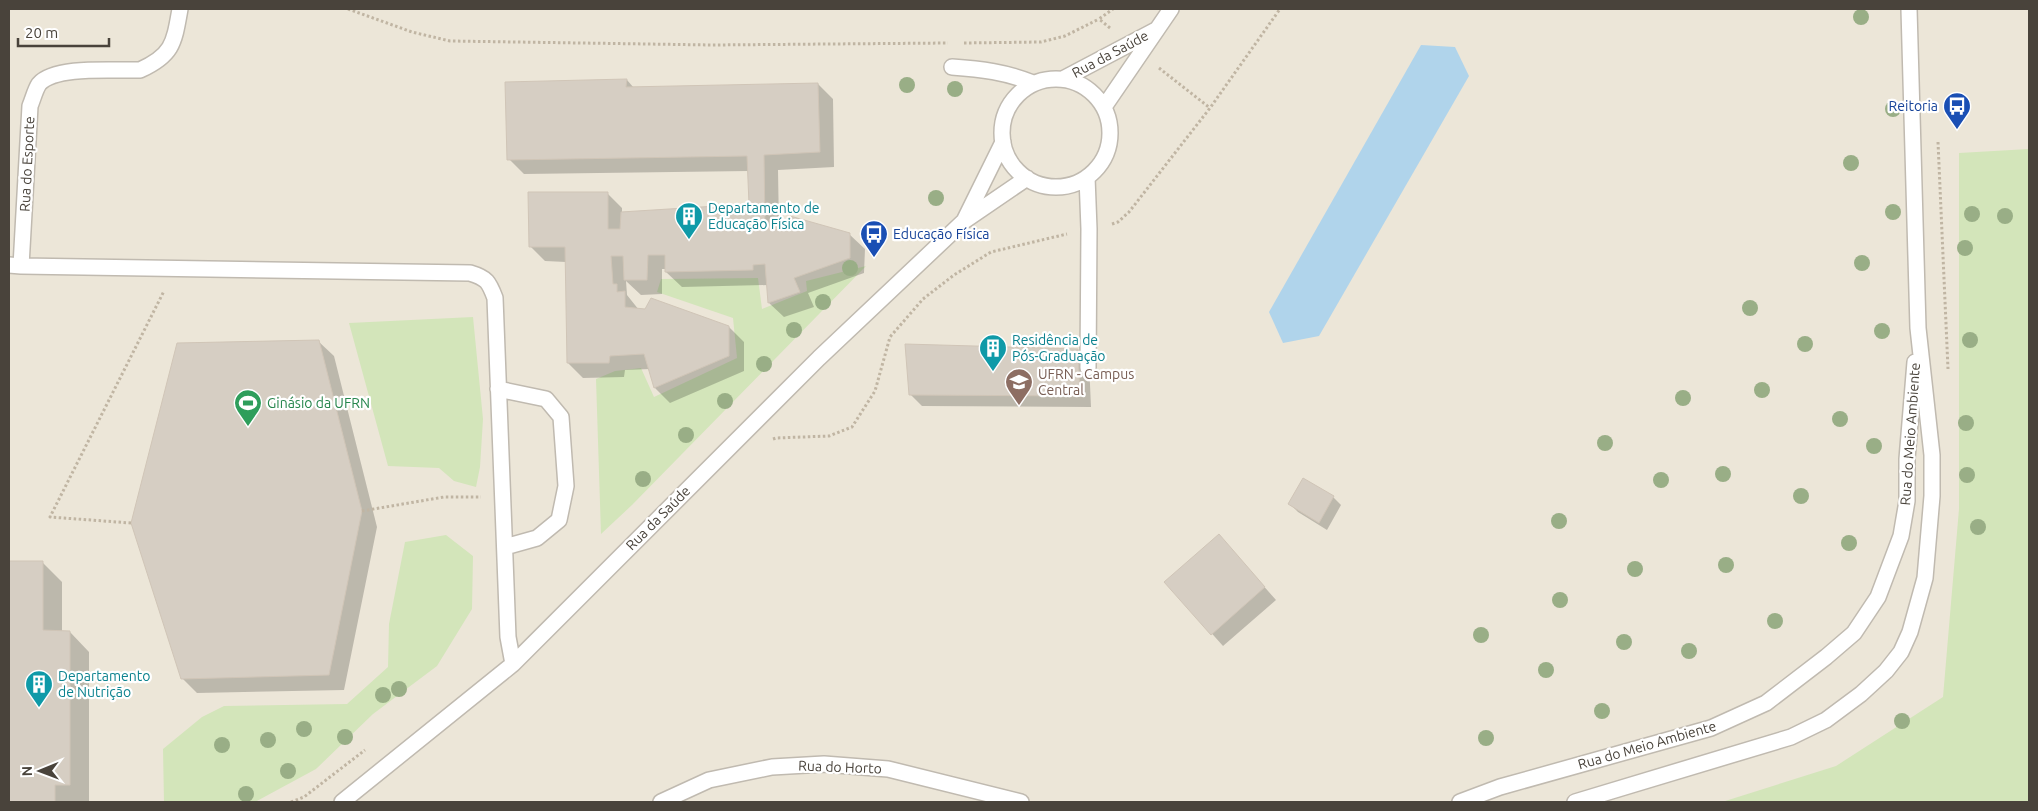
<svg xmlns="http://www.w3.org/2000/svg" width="2038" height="811" viewBox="0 0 2038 811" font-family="Ubuntu,sans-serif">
<rect width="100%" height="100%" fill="#f5f2ed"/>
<!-- education -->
<path fill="#ece6d8" d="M 9,9 L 2029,9 L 2029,802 L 9,802 Z"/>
<!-- green -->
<path fill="#d3e5ba" d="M 2029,149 L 2029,802 L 1722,802 L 1836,766 L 1943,697 L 1959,509 L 1959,153 Z
M 866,266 L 632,505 L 601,534 L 596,379 L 615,371 L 641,368 L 654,397 L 737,358 L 733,318 L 657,292 L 661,279 L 758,278 L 762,309 L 807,291 L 806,281 Z
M 473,317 L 483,419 L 480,467 L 476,487 L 454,481 L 439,468 L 388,466 L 349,323 Z
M 446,535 L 473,556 L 472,609 L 437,666 L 373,714 L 316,769 L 255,802 L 164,802 L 163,749 L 202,717 L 224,706 L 347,704 L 388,667 L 389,624 L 405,542 Z"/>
<!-- water -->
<path fill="#b0d4eb" d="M 1421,45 L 1455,47 L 1469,76 L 1319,336 L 1283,343 L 1269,312 Z"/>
<!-- shadow -->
<path fill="#0003" d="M 627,80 L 634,88 L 818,84 L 833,99 L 834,167 L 778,170 L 779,228 L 849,234 L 865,249 L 864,273 L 808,293 L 814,307 L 784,317 L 769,303 L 768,285 L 682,287 L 666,272 L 667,269 L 662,269 L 662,294 L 641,295 L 626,281 L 627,295 L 639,310 L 729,327 L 744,342 L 744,371 L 670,403 L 655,388 L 650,369 L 625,370 L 624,377 L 583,378 L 568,363 L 566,262 L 545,261 L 530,246 L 607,193 L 622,208 L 622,213 L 750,206 L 749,171 L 524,174 L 509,159 Z
M 318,341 L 334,356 L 377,527 L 344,690 L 197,693 L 182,678 Z
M 1077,351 L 1089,362 L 1091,407 L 922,406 L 910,394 Z
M 1304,480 L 1333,497 L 1341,505 L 1327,530 L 1298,512 L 1290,504 Z
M 1230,548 L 1276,600 L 1223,646 L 1166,582 Z
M 9,562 L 42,562 L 62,582 L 62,632 L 70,632 L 89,652 L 89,802 L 9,802 Z"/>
<!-- building -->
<path fill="#d6cec3" stroke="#d0c5b7" d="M 627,79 L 626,87 L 818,83 L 820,152 L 764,155 L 765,226 L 785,226 L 790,216 L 850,233 L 850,258 L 794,278 L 800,292 L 768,303 L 765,264 L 753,265 L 753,270 L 665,272 L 665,255 L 648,255 L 647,280 L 624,280 L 623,256 L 611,256 L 613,284 L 617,284 L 617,292 L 625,291 L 625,307 L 645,309 L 651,298 L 729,326 L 729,356 L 654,388 L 644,354 L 610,356 L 609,363 L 567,363 L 565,247 L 529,247 L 528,192 L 608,192 L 608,229 L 620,229 L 621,212 L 749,204 L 747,156 L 507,160 L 505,82 Z
M 319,340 L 362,511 L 329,675 L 181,679 L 131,523 L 177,343 Z
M 905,344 L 1078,349 L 1080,396 L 909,395 Z
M 1303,478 L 1334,496 L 1319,523 L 1288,504 Z
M 1219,534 L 1265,587 L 1211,635 L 1164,582 Z
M 9,561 L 43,561 L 43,630 L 70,631 L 70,785 L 55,785 L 55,802 L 9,802 Z"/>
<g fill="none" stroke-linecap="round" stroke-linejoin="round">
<!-- service casing -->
<g stroke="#c0bab0" stroke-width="18">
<path id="service" d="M 952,67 C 981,69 1006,72 1033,83
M 1063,79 L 1156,30
M1002 133a54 54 0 1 1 108 0a54 54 0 1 1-108 0Z
M 1104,107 L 1171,9
M 1087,177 L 1089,229 L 1088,368
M 965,219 L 1003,142
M 9,265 L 21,266 L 30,106 C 33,99 35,90 39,84 C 55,65 116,71 140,70 C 173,55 174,43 180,9
M 21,266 L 470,273 C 487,278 489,282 495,298 L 508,637 L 513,664
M 498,389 L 546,399 L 561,417 L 566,486 L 559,520 L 537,538 L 505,547
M 342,802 L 513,664 L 819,358 L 964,221 L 1027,178
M 661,802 L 709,780 L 772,767 L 824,764 L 888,769 L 1021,802
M 1460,802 L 1500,787 L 1711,728 L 1766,703 L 1826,657 L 1854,633 L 1878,597 L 1901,536 L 1907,501 L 1907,459 L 1915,362
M 1575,802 L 1791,737 L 1826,720 L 1861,694 L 1886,671 L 1901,652 L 1910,632 L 1925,578 L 1932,496 L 1932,455 L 1918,328 L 1909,9"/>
</g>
<!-- path -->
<path stroke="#c0b5a3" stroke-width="3" stroke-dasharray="2.5 2.5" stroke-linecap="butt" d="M 348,9 L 412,32 L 450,41 L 712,45 L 948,43
M 1110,28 L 1099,19 L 1113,9
M 964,43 L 1041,42 L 1065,36 L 1099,19
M 1159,68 L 1210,108
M 1938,142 L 1948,369
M 1112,224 L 1118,222 L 1129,212 L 1210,108 L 1280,9
M 773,439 L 776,438 L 829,436 L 852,427 L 875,391 L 890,337 L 923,299 L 954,275 L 991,252 L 1067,234
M 362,511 L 444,497 L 481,497
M 131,523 L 50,517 L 164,291
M 291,802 L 304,797 L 365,750"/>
<!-- service -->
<use href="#service" stroke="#fff" stroke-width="15"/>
</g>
<!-- trees -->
<g fill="#99ae86">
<circle cx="1861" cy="17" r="8"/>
<circle cx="907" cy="85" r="8"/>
<circle cx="955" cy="89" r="8"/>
<circle cx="1893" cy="109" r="8"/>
<circle cx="1851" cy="163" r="8"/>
<circle cx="936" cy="198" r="8"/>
<circle cx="1893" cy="212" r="8"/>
<circle cx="1972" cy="214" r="8"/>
<circle cx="2005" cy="216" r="8"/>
<circle cx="1965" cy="248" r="8"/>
<circle cx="1862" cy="263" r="8"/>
<circle cx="850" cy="268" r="8"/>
<circle cx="823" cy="302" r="8"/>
<circle cx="1750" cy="308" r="8"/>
<circle cx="794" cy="330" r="8"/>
<circle cx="1882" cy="331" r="8"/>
<circle cx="1970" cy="340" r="8"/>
<circle cx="1805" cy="344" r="8"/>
<circle cx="764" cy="364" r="8"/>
<circle cx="1762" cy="390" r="8"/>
<circle cx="1683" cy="398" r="8"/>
<circle cx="725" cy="401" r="8"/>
<circle cx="1840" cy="419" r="8"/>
<circle cx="1966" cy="423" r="8"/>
<circle cx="686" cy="435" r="8"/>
<circle cx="1605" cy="443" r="8"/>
<circle cx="1874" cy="446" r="8"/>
<circle cx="1723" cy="474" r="8"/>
<circle cx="1967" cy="475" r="8"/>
<circle cx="643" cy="479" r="8"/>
<circle cx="1661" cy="480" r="8"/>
<circle cx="1801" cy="496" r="8"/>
<circle cx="1559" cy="521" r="8"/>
<circle cx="1978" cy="527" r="8"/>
<circle cx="1849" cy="543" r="8"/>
<circle cx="1726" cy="565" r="8"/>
<circle cx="1635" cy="569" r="8"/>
<circle cx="1560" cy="600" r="8"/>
<circle cx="1775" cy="621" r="8"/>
<circle cx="1481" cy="635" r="8"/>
<circle cx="1624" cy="642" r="8"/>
<circle cx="1689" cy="651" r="8"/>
<circle cx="1546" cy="670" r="8"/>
<circle cx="399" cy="689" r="8"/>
<circle cx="383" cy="695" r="8"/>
<circle cx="1602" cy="711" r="8"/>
<circle cx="1902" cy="721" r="8"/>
<circle cx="304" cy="729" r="8"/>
<circle cx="345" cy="737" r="8"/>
<circle cx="1486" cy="738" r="8"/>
<circle cx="268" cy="740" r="8"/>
<circle cx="222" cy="745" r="8"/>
<circle cx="288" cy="771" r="8"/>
<circle cx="246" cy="794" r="8"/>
</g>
<!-- icons -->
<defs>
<g id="bus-pin" transform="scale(1.4375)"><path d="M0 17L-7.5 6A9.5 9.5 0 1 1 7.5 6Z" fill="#1a4fb4" stroke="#fff"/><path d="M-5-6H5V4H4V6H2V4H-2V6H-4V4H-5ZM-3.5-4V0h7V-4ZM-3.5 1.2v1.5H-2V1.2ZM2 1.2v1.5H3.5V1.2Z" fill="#fff"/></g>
<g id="building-pin" transform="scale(1.4375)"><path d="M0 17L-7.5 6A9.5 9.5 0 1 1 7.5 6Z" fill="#0f9aa8" stroke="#fff"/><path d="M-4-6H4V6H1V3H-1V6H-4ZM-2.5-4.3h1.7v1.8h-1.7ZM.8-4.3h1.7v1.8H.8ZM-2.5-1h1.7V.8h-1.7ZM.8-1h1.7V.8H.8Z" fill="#fff"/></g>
<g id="university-pin" transform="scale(1.4375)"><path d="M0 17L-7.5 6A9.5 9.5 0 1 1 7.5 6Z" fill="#8d6e63" stroke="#fff"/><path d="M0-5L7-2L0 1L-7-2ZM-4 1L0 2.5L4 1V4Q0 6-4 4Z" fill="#fff"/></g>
<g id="stadium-pin" transform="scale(1.4375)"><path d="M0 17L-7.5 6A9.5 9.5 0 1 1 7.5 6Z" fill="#2e9e5b" stroke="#fff"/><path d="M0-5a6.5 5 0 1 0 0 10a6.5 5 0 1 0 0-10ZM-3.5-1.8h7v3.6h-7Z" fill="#fff"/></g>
</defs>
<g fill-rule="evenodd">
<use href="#bus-pin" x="1957" y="106"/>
<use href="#building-pin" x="689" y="216"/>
<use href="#bus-pin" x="874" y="234"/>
<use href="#building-pin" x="993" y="348"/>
<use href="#university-pin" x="1019" y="382"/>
<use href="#stadium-pin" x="248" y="403"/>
<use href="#building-pin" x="39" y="684"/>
</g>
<g text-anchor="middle" stroke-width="4.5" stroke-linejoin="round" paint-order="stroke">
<!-- street labels -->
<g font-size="14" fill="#49433b" stroke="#fff">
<text transform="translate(1110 54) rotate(-28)" y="5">Rua da Saúde</text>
<text transform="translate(27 164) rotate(-87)" y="5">Rua do Esporte</text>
<text transform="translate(1910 434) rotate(-86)" y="5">Rua do Meio Ambiente</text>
<text transform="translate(658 518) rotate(-45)" y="5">Rua da Saúde</text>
<text transform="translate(1647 745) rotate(-16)" y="5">Rua do Meio Ambiente</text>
<text transform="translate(840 767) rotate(2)" y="5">Rua do Horto</text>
</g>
<!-- transit labels -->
<g font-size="14" fill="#164399" stroke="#fff" text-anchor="end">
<text x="1938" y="111">Reitoria</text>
<text x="893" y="239" text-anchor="start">Educação Física</text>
</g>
<!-- culture labels -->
<g font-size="14" fill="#0d838f" stroke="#fff" text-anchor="start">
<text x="708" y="213">Departamento de<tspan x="708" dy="16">Educação Física</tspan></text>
<text x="1012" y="345">Residência de<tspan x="1012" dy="16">Pós-Graduação</tspan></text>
<text x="58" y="681">Departamento<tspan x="58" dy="16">de Nutrição</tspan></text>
</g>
<!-- education labels -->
<g font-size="14" fill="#785e54" stroke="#fff" text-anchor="start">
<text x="1038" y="379">UFRN - Campus<tspan x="1038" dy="16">Central</tspan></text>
</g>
<!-- leisure labels -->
<g font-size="14" fill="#27864d" stroke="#fff" text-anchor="start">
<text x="267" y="408">Ginásio da UFRN</text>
</g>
</g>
<!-- border -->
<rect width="2038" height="811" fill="none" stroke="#49433b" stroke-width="20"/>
<!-- north arrow -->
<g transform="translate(40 771) rotate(269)" stroke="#ffffff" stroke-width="4" paint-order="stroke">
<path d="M0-4L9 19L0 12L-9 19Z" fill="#49433b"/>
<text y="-8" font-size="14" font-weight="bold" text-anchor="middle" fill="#49433b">N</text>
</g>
<!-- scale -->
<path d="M18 38v8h91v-8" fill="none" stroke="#49433b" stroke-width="2.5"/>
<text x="25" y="38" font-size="15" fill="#49433b" stroke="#ffffff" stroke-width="4" paint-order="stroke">20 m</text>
</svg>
